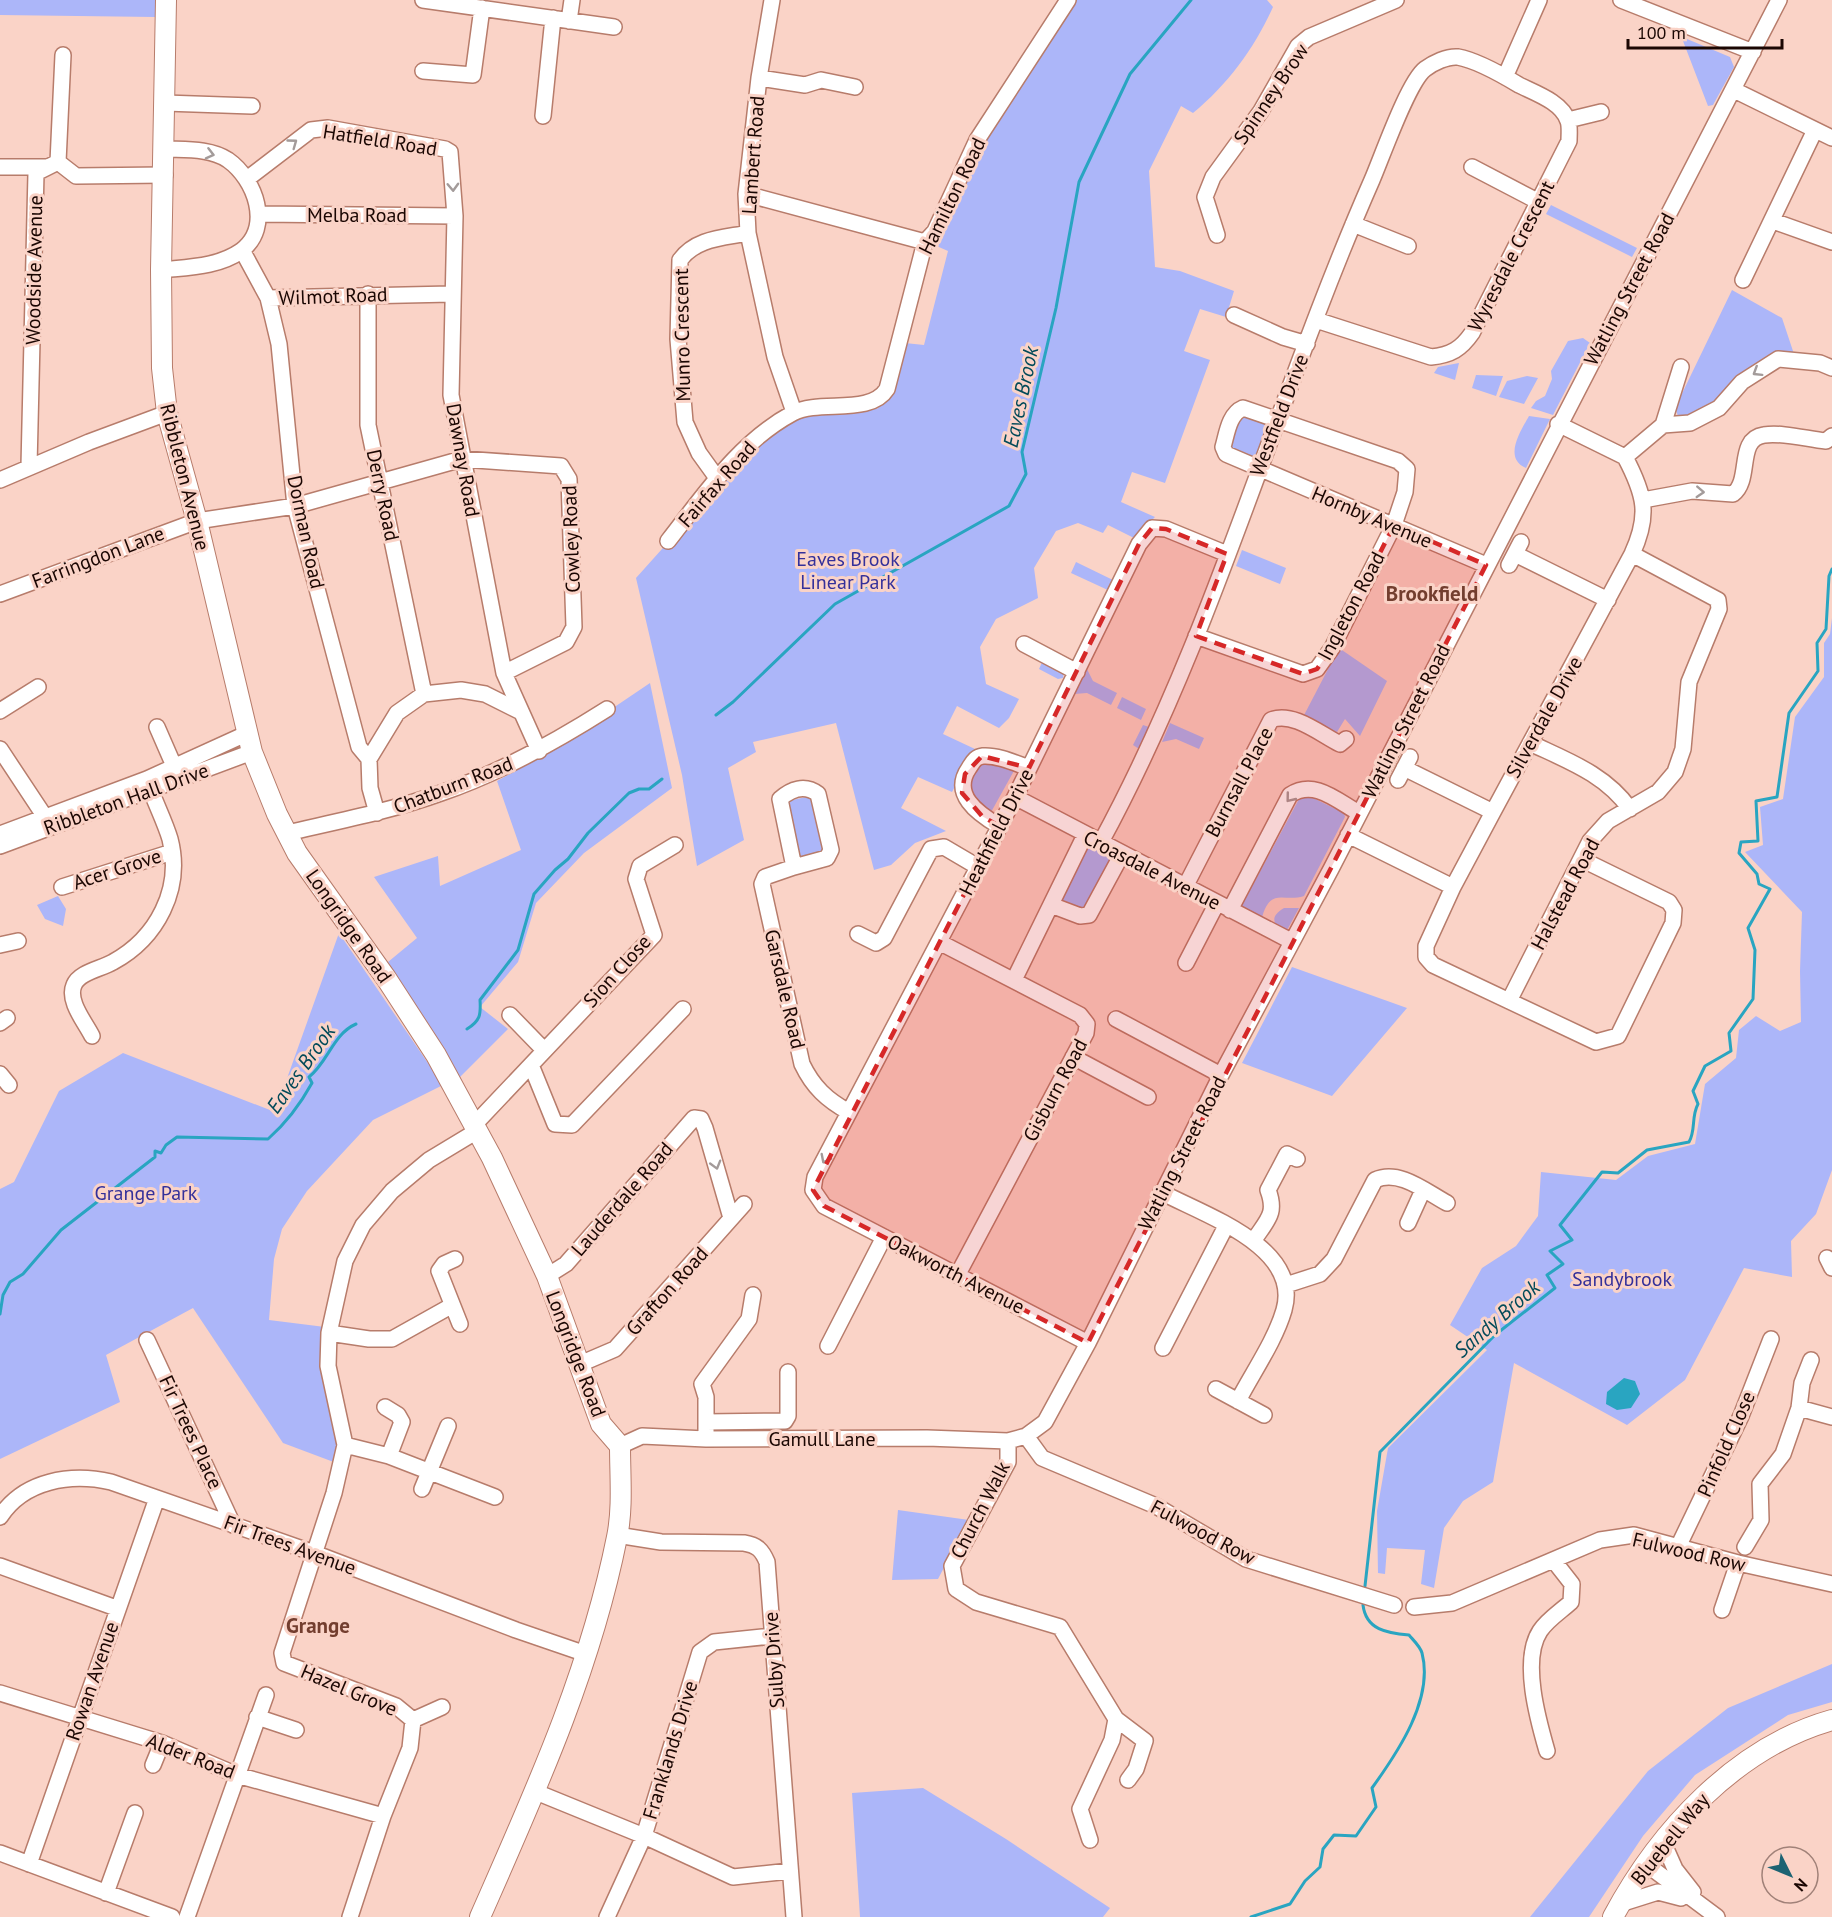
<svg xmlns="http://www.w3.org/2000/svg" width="1832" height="1917" viewBox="0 0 1832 1917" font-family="'PT Sans',sans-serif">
<rect width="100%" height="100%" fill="#fad3c7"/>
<!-- green -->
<path fill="#acb6f9" d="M 0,0 L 156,0 L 155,17 L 0,15 Z
M 1068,0 L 1267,0 L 1273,7 C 1254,49 1228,84 1193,113 L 1181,106 L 1149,171 L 1155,267 L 1180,271 L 1234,291 L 1226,317 L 1200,309 L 1184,351 L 1210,360 L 1165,483 L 1132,472 L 1121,502 L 1155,517 L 1134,538 L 1108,525 L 1103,533 L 1078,523 L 1056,531 L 1034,568 L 1038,598 L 996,619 L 980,647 L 986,684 L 1019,699 L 1009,718 L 999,728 L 957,706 L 943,734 L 975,749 L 952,792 L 918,777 L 901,808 L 946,831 L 915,843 L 891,865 L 874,870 L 836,723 L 753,742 L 756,752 L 728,768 L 744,840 L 697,866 L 682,775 L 636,578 L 757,443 L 817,409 L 877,409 L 890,393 L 905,343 L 924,345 L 948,251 L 932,244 L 1014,81 Z
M 1687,39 L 1730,57 L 1734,67 L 1713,105 L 1708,106 L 1683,41 Z
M 1551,205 L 1637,248 L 1632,257 L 1546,214 Z
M 1732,290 L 1782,318 L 1794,354 L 1697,415 L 1678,416 L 1675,408 Z
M 1583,338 L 1590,343 L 1553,415 L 1531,408 L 1536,401 L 1545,396 L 1552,379 L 1551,371 L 1568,341 Z
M 1459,363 L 1455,380 L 1434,373 L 1438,367 Z
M 1476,375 L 1503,376 L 1496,396 L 1472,388 Z
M 1527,376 L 1538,378 L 1524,404 L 1499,397 L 1507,381 Z
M 1247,414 L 1269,423 L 1253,463 L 1231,453 L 1228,444 L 1240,416 Z
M 1529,416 L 1550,419 L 1526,468 C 1502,458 1522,429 1529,416 Z
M 1242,550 L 1286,568 L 1280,584 L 1236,566 Z
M 1076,562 L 1115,581 L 1110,591 L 1071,573 Z
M 1832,618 L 1832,1170 L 1816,1214 L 1791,1241 L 1792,1277 L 1744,1268 L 1685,1380 L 1627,1425 L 1514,1363 L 1493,1482 L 1463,1501 L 1444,1528 L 1434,1588 L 1421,1584 L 1425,1550 L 1387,1548 L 1385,1574 L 1378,1573 L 1377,1511 L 1388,1448 L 1487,1350 L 1450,1325 L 1482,1268 L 1516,1246 L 1538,1216 L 1541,1172 L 1616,1180 L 1648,1156 L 1695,1144 L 1705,1084 L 1736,1058 L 1739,1030 L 1756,1016 L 1780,1031 L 1801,1022 L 1800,971 L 1802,912 L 1745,852 L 1763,845 L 1760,807 L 1783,799 L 1795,717 L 1824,677 L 1824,643 L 1830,634 Z
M 1339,648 L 1387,681 L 1360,736 L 1345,719 L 1334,737 L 1302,719 Z
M 1044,658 L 1064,671 L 1063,678 L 1058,679 L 1039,669 Z
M 1087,669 L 1093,681 L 1117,693 L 1111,705 L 1087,693 L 1074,694 Z
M 650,683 L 672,788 L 584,853 L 536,903 L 518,962 L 480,1007 L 508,1029 L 458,1079 L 388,962 L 417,938 L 374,877 L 438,856 L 440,886 L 521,850 L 497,781 L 545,754 Z
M 1122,697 L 1146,709 L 1141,720 L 1117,708 Z
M 1170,723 L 1204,738 L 1199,749 L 1176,739 L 1162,742 Z
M 1143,725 L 1149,727 L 1139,749 L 1133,745 Z
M 980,761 L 1015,769 L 990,814 L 968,795 L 966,779 Z
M 1307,795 L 1344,813 L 1345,817 L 1304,896 C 1283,903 1270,885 1261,921 L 1246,913 L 1241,907 L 1299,799 Z
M 806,797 L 813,799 L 823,854 L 797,859 L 788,801 Z
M 1090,845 L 1110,856 L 1110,862 L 1089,905 L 1082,911 L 1063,903 L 1060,898 L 1085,848 Z
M 58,896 L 66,909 L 63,926 L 45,919 L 37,905 Z
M 1284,908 L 1299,908 L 1285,934 C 1273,924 1269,917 1284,908 Z
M 339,933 L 443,1085 L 373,1120 L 307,1191 L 282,1229 L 274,1259 L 269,1320 L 325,1327 L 339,1420 L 339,1464 L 283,1443 L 193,1308 L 106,1355 L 120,1402 L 0,1459 L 0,1189 L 14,1182 L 59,1091 L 123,1053 L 275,1112 Z
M 1292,967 L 1407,1008 L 1332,1096 L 1242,1063 Z
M 898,1510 L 969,1520 L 938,1579 L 892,1580 Z
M 1832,1664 L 1832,1702 L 1788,1715 L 1695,1775 L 1643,1836 L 1589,1917 L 1530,1917 L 1648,1771 L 1728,1708 Z
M 923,1788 L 1006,1839 L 1110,1908 L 1103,1917 L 860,1917 L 852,1793 Z"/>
<!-- water -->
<path fill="#29a5c1" d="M 1624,1378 L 1635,1381 L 1640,1394 L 1631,1408 L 1617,1410 L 1606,1404 L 1607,1392 Z"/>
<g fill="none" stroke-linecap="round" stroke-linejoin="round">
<!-- stream -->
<path stroke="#29a5c1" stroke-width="3" d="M 716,715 L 733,702 L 835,604 L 1009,506 L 1026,474 L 1022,452 L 1056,308 L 1079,182 L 1130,74 L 1191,0
M 467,1029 C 480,1021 481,1015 480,1000 L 518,950 L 534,894 L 555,870 L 568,859 L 588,833 L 629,793 L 639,789 L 649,789 L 662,779
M 0,1314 L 3,1295 L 10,1282 L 23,1274 L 61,1230 L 155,1157 L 155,1151 L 161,1153 L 166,1145 L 177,1137 L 268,1139 C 285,1124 301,1103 312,1083 L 309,1077 C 328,1062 333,1034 356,1024
M 1365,1586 L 1380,1452 L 1495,1335 L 1555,1288 L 1547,1275 L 1563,1264 L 1550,1251 L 1572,1240 L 1560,1225 L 1602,1172 L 1618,1173 L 1647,1150 L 1689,1142 C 1696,1130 1691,1117 1698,1104 L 1693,1091 L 1705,1066 L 1731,1051 L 1729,1033 L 1753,999 L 1755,950 L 1748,928 L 1770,889 L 1759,884 L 1757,874 L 1739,853 L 1741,842 L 1758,841 L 1756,801 L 1777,797 L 1789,713 L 1818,671 L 1817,643 L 1826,629 L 1829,576 L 1832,569
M 1251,1917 L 1290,1904 L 1305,1881 L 1320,1867 L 1323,1849 L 1334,1835 L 1356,1836 L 1376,1807 L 1372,1788 C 1398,1752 1434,1699 1422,1653 C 1420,1646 1413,1640 1409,1635 C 1387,1633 1366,1630 1363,1605"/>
<!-- minor casing -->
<g stroke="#b77c6b" stroke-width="18">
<path id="minor" d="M 423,0 L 614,27
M 772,0 L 759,78 L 746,194 L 748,233 L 775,357 L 794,412
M 1621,0 L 1753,52
M 569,21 L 572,0
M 423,71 L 473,75 L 482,8
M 1505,77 L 1539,0
M 759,78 L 805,85 L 821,80 L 855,87
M 1734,90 L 1832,138
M 165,103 L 252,106
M 543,116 L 553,18
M 1568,120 L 1601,112
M 58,162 L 63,55
M 0,167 L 46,167
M 1472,167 L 1539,202
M 247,179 L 311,130 L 328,128 L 445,149 L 450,152 L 455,216 L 451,395 L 504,673 L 539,751
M 746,194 L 925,242
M 259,214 L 455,216
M 1773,221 L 1832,242
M 1353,224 L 1408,246
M 1217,235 L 1205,197 L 1213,177 L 1261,111 L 1298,46 L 1309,37 L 1396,0
M 242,250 L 268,298 L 451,294
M 161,270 C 189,267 218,267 241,251 C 273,227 255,179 228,160 C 210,148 185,150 165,149
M 1743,280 L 1815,130
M 368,294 L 368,425 L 424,694
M 268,298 L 279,344 L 295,506 L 359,747 L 369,759
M 1234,315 L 1283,337 L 1307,344
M 1558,424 L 1625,457 C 1645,495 1650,515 1632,554 L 1493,812 L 1453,887 L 1426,946 L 1426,957 L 1433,965 L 1596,1042 L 1618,1036 L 1673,923 L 1674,910 L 1669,902 L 1581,859
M 1663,425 L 1690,423 L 1719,408 L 1742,382 L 1778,359 L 1820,363 L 1832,368
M 1625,457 L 1663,425 L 1681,367
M 29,466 L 36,173 L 58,162 L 76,176 L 165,175
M 717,478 L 699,453 L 685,422 L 678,339 L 680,260 C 696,238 723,238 748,233
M 0,480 L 89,442 L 167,413
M 1643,500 L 1692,491 L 1733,494 C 1752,480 1736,439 1764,435 C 1782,432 1807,439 1826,441 L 1832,436
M 668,541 C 705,494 739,442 793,413 C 820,399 870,416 887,389 L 925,242 L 935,231 L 977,140 L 1068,0
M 1515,554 L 1608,600
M 1509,565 L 1521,542
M 0,594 L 197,521 L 295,506 L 462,459 L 561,466 L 569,479 L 574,627 L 566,642 L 504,673
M 1196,636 L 1303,674 L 1317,669 L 1332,648 L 1394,525 L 1405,492 L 1407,469 L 1398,461 L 1243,408 C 1229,414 1227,433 1223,447 L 1226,454 L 1486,565
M 1024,644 L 1077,672
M 0,711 L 38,687
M 157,727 L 174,766
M 1530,743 C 1568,761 1605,774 1630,809
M 0,749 L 51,826
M 1404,768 L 1493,812
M 1398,780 L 1410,757
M 1015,797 L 1291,941
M 377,813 L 370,788 L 369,759 L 397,713 L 424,694 L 461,690 L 485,694 L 521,712
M 999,826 C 977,813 951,794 969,768 C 973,762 975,757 983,756 C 998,755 1015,763 1029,768
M 287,833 C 339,821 391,811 441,793 C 500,773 555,742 607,709
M 0,834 L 147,779 L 248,733
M 1348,835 L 1453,887
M 1101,842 C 1215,632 1276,398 1372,180 C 1382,157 1408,82 1425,69 C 1433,63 1447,56 1458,57 C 1475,60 1504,76 1519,85 C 1535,93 1562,102 1568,121 C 1570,126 1569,135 1569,141 L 1472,333 C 1461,349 1451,355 1431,357 L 1316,320
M 0,846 L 252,752
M 794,867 L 827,858 L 831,850 L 818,794 C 805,784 791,789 780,799 L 794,867 L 765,877 L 762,884 L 802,1064 C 813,1087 827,1100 849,1112
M 62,887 L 172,852
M 1185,887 L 1271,720 C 1293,711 1320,734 1340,744 L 1346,739
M 1051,905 L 1080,916 L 1089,915 L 1122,854
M 1230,910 L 1290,795 C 1314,779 1336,800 1359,813
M 858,934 L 876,943 L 884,938 L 931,849 L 944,847 L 978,867
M 939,942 L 1080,1015 L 1087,1024 L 1086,1033 L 958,1274
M 0,945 L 18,941
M 1186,963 L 1217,903
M 1014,980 L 1085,835
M 1509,1001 L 1590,841 L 1608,821 L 1658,792 L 1675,772 L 1683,749 L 1689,682 L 1719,609 L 1718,600 L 1632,554
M 510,1015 L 544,1050
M 1116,1019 L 1221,1075
M 0,1023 L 7,1018
M 92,1036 C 85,1022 67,1001 74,985 C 79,972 101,969 113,962 C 157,938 183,889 170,839 C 164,819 153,799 147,779
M 1073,1057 L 1148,1097
M 531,1065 L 555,1124 L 572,1125 L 683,1009
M 0,1074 L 9,1085
M 474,1125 L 654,935 L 636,879 L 640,866 L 675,845
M 1161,1192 C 1204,1215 1302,1247 1284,1310 C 1275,1341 1253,1372 1238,1401
M 1408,1223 L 1423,1190
M 1254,1240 C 1267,1220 1277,1214 1268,1190 L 1287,1154 L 1297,1159
M 1827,1258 L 1832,1268
M 455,1259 L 444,1264 L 439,1271 L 460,1324
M 547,1276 L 566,1264 L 694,1118 L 701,1119 L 705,1128 L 731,1218
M 1286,1285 L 1320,1274 L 1334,1259 L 1375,1180 C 1399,1169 1425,1191 1447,1203
M 329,1333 L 369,1339 L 392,1339 L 451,1306
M 147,1340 L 233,1525
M 1088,1343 L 824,1206 L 813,1190 L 815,1177 L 1015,797 L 1139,544 L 1152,528 L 1166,529 L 1227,554
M 828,1346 L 884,1237
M 1163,1348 L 1226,1226
M 580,1364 L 615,1349 L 744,1204
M 1216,1389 L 1264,1415
M 385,1407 L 398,1415 L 402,1422 L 389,1456
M 1799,1408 L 1832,1417
M 706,1422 L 785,1421 L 788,1416 L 788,1372
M 1026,1436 L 1042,1458 L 1156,1506 L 1246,1559 L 1394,1605
M 706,1439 L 706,1397 L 702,1384 L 749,1319 L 753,1295
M 1008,1441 L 1008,1462 L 952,1566 L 956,1589 L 976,1602 L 1060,1627 L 1116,1719 L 1112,1740 L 1080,1809 L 1090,1840
M 345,1445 L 389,1456 L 495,1497
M 620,1446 L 642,1436 L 706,1439 L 927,1438 L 1008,1441 L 1026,1436 L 1045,1422 L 1088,1343 L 1221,1075 L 1331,869 L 1779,0
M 422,1489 L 448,1426
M 0,1517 C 24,1480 71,1473 111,1482 L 314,1553 L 516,1630 L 586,1654
M 617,1535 L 661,1542 L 744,1543 C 757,1545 762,1550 767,1562 L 794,1917
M 1678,1547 L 1741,1416 L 1771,1339
M 1745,1547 L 1761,1520 L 1760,1484 L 1783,1454 L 1799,1408 L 1802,1383 L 1811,1360
M 0,1566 L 116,1608
M 1414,1607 L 1452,1603 L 1600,1540 L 1634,1535 L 1738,1563 L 1832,1584
M 1722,1610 L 1738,1563
M 0,1693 L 162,1743 L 237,1775 L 383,1816
M 257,1717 L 296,1730
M 1116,1719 L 1145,1741 L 1136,1769 L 1128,1780
M 413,1720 L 442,1707
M 1547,1751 C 1538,1720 1521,1660 1540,1631 C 1547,1620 1561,1611 1571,1602 L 1572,1584 L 1554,1561
M 153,1765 L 162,1743
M 536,1792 L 644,1836 L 733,1877 L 790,1871
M 1663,1842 L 1675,1869 L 1693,1892
M 0,1853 L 172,1917
M 29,1864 L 157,1498
M 1646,1864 L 1717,1917
M 106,1893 L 135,1813
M 1620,1904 L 1658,1892 L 1681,1898
M 187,1917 L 266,1695
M 350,1917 L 383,1816 L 410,1748 L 413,1720 L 396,1706 L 284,1663 L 282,1653 L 334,1493 L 345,1445 L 328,1366 L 329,1333 L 345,1261 L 363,1225 L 392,1191 L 429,1160 L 477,1131
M 607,1917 L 644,1836 L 700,1652 L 714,1642 L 772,1636"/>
</g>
<!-- major casing -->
<g stroke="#b77c6b" stroke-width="22">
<path id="major" d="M 166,0 L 161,270 L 162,368 L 167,413 L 197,521 L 252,752 L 277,814 L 297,853 L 386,978 L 436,1055 L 492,1158 L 547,1276 L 601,1424 L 620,1446 C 620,1476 623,1508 617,1537 C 590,1672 535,1792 480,1917
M 1613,1917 C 1659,1831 1736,1747 1832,1720"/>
</g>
<!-- minor -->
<use href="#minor" stroke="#fff" stroke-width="15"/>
<!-- major -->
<use href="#major" stroke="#fff" stroke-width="20"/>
</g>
<!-- one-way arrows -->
<defs><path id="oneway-chevron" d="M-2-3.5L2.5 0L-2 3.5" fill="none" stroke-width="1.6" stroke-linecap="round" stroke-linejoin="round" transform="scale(1.5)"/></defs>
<g stroke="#a39b9a">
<use href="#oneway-chevron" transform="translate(293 143) rotate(-36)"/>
<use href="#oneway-chevron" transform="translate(210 154) rotate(14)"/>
<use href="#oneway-chevron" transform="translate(453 187) rotate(88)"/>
<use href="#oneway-chevron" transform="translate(1757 372) rotate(148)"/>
<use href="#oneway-chevron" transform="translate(1700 492) rotate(3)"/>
<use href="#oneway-chevron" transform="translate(1290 798) rotate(129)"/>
<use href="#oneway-chevron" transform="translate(825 1159) rotate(117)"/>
<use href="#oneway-chevron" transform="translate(716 1165) rotate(74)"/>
</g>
<!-- marked area -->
<path fill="#d62828" fill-opacity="0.2" stroke="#d62828" stroke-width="4.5" stroke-dasharray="12 8" stroke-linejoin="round" d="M 1394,525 L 1486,565 L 1088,1343 L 824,1206 L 813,1190 L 999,826 L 982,816 L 962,793 L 965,774 L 982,756 L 1029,768 L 1139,544 L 1152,528 L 1166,529 L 1227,554 L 1196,636 L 1303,674 L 1317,669 L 1332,648 Z"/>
<g text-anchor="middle" stroke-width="6" stroke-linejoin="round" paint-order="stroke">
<!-- street labels -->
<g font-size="20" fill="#1a0602" stroke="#fad3c7">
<text transform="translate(1271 94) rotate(-56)" y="7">Spinney Brow</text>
<text transform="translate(380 140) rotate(9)" y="7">Hatfield Road</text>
<text transform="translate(753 155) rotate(-86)" y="7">Lambert Road</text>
<text transform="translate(952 196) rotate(-64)" y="7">Hamilton Road</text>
<text x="357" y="222">Melba Road</text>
<text transform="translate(1511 256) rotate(-63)" y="7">Wyresdale Crescent</text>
<text transform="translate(34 270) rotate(-89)" y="7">Woodside Avenue</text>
<text transform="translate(1629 289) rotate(-62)" y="7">Watling Street Road</text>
<text transform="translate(333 296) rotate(-2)" y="7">Wilmot Road</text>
<text transform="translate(682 335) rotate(-91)" y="7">Munro Crescent</text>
<text transform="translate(1279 415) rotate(-69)" y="7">Westfield Drive</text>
<text transform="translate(463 460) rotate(80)" y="7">Dawnay Road</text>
<text transform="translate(185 477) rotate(76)" y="7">Ribbleton Avenue</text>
<text transform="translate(717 484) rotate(-49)" y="7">Fairfax Road</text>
<text transform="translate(383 495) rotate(78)" y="7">Derry Road</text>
<text transform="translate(1372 517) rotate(23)" y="7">Hornby Avenue</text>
<text transform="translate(306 532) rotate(78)" y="7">Dorman Road</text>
<text transform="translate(571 539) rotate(-92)" y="7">Cowley Road</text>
<text transform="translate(98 557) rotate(-21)" y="7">Farringdon Lane</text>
<text transform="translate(1351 606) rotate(-62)" y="7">Ingleton Road</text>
<text transform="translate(1544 717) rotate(-61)" y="7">Silverdale Drive</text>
<text transform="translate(1406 721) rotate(-63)" y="7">Watling Street Road</text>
<text transform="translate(1239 782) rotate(-62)" y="7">Burnsall Place</text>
<text transform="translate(453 785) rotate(-21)" y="7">Chatburn Road</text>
<text transform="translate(126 799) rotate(-20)" y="7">Ribbleton Hall Drive</text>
<text transform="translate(996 832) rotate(-63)" y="7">Heathfield Drive</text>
<text transform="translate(117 869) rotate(-18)" y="7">Acer Grove</text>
<text transform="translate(1152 870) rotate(27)" y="7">Croasdale Avenue</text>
<text transform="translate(1565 894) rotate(-62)" y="7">Halstead Road</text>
<text transform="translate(349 926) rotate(55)" y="7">Longridge Road</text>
<text transform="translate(617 971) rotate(-48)" y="7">Sion Close</text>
<text transform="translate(785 989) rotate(77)" y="7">Garsdale Road</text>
<text transform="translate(1055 1090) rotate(-62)" y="7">Gisburn Road</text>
<text transform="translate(1182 1153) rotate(-63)" y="7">Watling Street Road</text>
<text transform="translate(622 1199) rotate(-49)" y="7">Lauderdale Road</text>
<text transform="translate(956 1274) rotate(27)" y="7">Oakworth Avenue</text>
<text transform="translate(667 1291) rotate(-48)" y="7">Grafton Road</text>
<text transform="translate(576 1354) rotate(69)" y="7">Longridge Road</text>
<text transform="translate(191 1432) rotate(65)" y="7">Fir Trees Place</text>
<text x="822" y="1446">Gamull Lane</text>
<text transform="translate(1726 1444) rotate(-66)" y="7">Pinfold Close</text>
<text transform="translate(980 1510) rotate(-63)" y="7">Church Walk</text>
<text transform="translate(1203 1532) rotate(28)" y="7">Fulwood Row</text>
<text transform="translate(290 1545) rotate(20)" y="7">Fir Trees Avenue</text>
<text transform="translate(1689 1552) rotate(13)" y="7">Fulwood Row</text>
<text transform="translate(774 1660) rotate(-94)" y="7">Sulby Drive</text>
<text transform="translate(92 1681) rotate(-71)" y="7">Rowan Avenue</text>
<text transform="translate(349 1690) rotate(23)" y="7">Hazel Grove</text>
<text transform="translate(670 1750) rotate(-73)" y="7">Franklands Drive</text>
<text transform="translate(191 1756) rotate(21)" y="7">Alder Road</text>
<text transform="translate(1670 1839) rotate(-51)" y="7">Bluebell Way</text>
</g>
<!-- park labels -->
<g font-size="20" fill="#34309a" stroke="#fad3c7">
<text x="848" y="566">Eaves Brook<tspan x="848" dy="23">Linear Park</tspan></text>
<text x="146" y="1200">Grange Park</text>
<text x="1622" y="1286">Sandybrook</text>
</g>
<!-- water labels -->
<g font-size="21" font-style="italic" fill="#024a59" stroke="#fad3c7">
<text transform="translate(1021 397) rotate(-78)" y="7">Eaves Brook</text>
<text transform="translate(301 1069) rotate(-55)" y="7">Eaves Brook</text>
<text transform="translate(1497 1319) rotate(-41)" y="7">Sandy Brook</text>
</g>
<!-- neighbourhood labels -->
<g font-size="21" font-weight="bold" fill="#733e2f" stroke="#fad3c7">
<text x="1432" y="601">Brookfield</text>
<text x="318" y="1633">Grange</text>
</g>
</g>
<!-- north arrow -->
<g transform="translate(1790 1875) rotate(133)"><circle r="28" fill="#fad3c7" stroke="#a08178" stroke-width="1.5"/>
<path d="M0-4.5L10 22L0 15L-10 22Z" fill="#1d6373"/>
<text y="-9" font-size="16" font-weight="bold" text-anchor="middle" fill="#1a0602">N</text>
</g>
<!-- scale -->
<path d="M1628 39v9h154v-9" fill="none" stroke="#1a0602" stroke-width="3"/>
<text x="1637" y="39" font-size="18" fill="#1a0602" stroke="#fad3c7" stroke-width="4.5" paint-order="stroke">100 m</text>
</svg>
